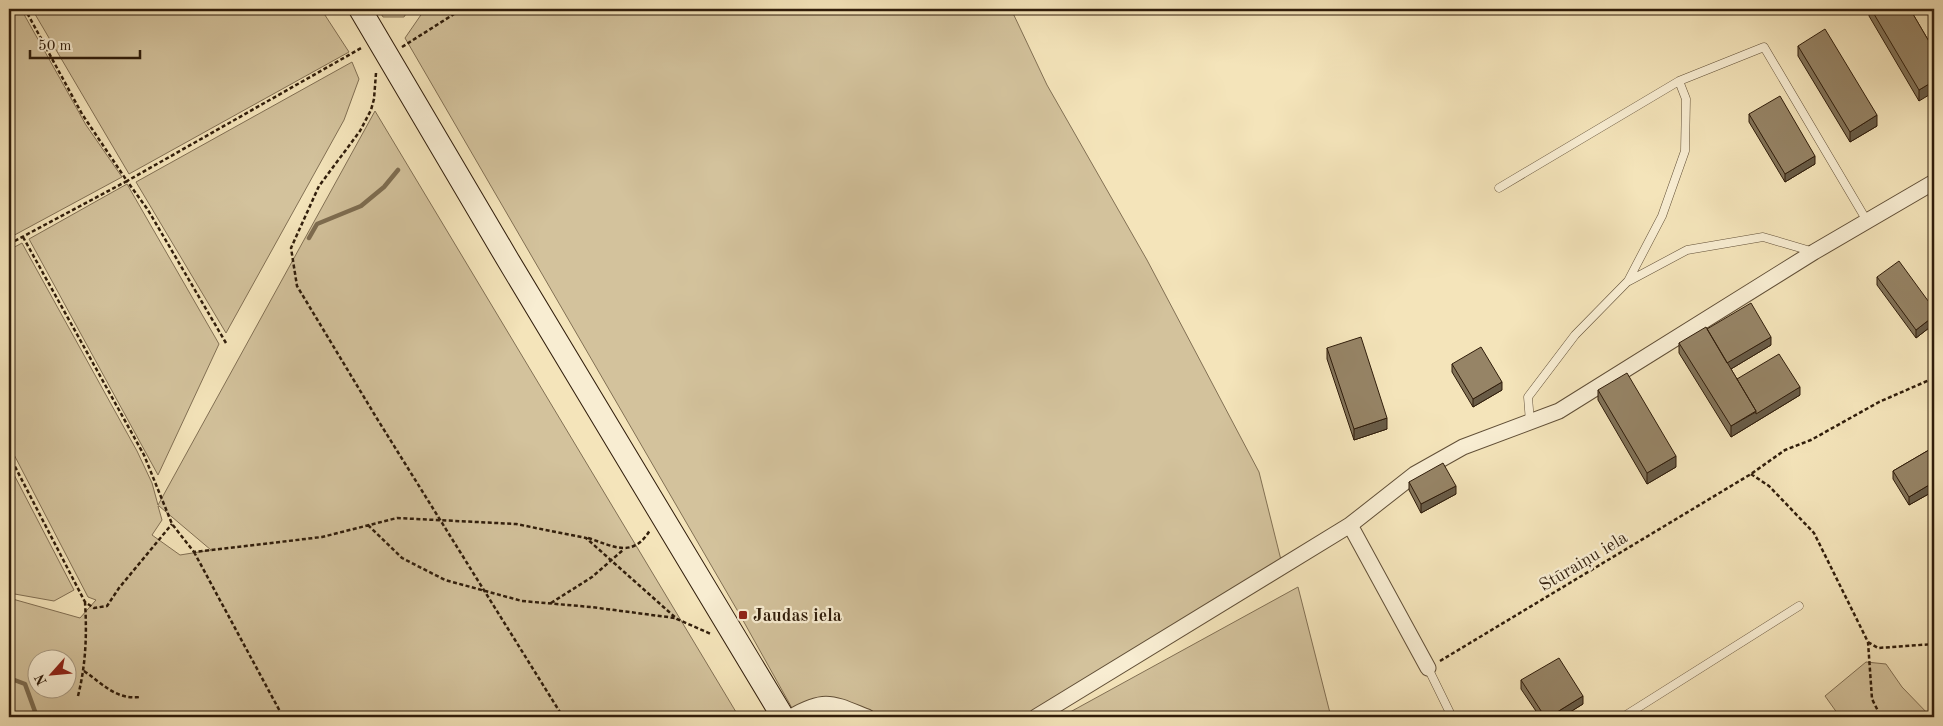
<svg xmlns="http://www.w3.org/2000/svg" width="1943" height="726" viewBox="0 0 1943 726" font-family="'Old Standard TT',serif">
<rect width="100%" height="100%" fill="#f4e4ba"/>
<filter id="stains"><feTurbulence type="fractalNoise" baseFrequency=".004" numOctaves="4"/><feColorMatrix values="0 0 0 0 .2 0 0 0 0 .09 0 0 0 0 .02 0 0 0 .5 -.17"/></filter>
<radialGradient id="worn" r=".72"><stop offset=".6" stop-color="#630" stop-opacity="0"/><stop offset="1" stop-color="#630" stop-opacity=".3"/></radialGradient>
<!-- green -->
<path fill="#d3c29c" stroke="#827054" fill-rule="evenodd" d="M 9,9 L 21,9 L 86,125 L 122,177 L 9,238 Z
M 32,9 L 321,9 L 349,52 L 129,174 Z
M 378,9 L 409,9 L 404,17 L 383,17 Z
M 425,9 L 1011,9 L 1047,85 L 1147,260 L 1259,472 L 1283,568 L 1035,717 L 797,717 L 740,615 L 405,38 Z
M 352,62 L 359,79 L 344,120 L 226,333 L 136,182 Z
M 375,111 L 739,717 L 9,717 L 9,598 L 80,618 L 96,600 L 88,597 L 9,445 L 9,250 L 22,243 L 137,451 L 152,483 L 158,505 ZM 158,506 L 159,506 L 211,550 L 180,555 L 152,535 L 162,520 ZM 68,658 L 68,688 L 38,688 L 38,658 Z
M 127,184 L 219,344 L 158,475 L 29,239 Z
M 9,465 L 74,590 L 54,601 L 9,593 Z
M 1298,587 L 1331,717 L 1061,717 Z
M 1866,662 L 1886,664 L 1902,687 L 1931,717 L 1840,717 L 1825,696 Z"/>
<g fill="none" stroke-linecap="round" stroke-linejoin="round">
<!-- stream -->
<path stroke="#7d6c50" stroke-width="4.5" d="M 309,238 L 317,224 L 361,206 L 384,187 L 398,170
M 9,678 L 25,684 L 37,717"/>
<!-- lane casing -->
<g stroke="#614f37" stroke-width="9">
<path id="lane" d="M 1499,188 L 1679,81 L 1764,47 L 1867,221
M 1629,281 L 1687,250 L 1763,237 L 1814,252
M 1530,422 L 1528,397 L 1575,335 L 1628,281 L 1662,216 L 1685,151 L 1686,99 L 1679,81
M 1428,668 L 1452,717
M 1623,717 L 1799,606"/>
</g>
<!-- street casing -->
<g stroke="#614f37" stroke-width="17">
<path id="street" d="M 1350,525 L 1428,668
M 791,717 C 825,697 832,703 867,717
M 1036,717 L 1350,525 L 1415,474 L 1463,447 L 1559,411 L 1814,252 L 1934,182"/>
</g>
<!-- secondary casing -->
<g stroke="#301d0b" stroke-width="24">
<path id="secondary" d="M 360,9 L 508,260 L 783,717"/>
</g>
<!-- path -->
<path stroke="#301d0b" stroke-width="2.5" stroke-dasharray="4 2.5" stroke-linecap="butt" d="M 402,47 L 462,9
M 376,73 L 374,99 L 371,110 L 360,131 L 319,186 L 291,248 L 297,286 L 376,417 L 563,717
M 23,237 L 144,455 L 172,524 L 194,552 L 322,537 L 397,518 L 516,524 L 586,538 L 677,619 L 711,634
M 9,244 L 127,181 L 82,114 L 25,9
M 226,343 L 148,210 L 127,181 L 363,47
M 9,455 L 85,602 L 94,608 L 107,606 L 119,588 L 172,524
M 1751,474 L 1769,486 L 1814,533 L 1868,642 L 1872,699 L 1881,717
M 368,525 L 402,558 L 445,580 L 522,601 L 591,607 L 675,618
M 588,538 C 613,546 633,559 650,530
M 194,552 L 283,717
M 551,603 L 592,577 L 623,550
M 1868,642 L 1878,648 L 1934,644
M 1440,661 L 1751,474 L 1785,450 L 1811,440 L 1879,402 L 1934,378
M 84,671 C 103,684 116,700 140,697
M 78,696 C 86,664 87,634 85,602"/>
<!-- lane -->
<use href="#lane" stroke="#f8edd2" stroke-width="8"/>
<!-- street -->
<use href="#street" stroke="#f8edd2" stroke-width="15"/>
<!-- secondary -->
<use href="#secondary" stroke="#f8edd2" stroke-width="22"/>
</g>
<!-- wall -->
<path fill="#817258" stroke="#301d0b" d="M 1869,9 L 1910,9 L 1934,50 L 1919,101 L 1869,16 Z
M 1798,46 L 1877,126 L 1850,142 L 1798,56 Z
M 1749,114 L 1815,164 L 1785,182 L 1749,122 Z
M 1877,277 L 1934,309 L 1934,324 L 1916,338 L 1877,285 Z
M 1679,343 L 1771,345 L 1731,369 L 1737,379 L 1800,395 L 1731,437 L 1679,353 Z
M 1327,348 L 1387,429 L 1354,440 L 1327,359 Z
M 1452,364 L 1502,390 L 1473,407 L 1452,372 Z
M 1598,390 L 1676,467 L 1647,484 L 1598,400 Z
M 1934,447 L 1934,491 L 1909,505 L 1893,479 L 1893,471 Z
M 1409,482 L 1456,494 L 1421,513 L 1409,490 Z
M 1521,680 L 1583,704 L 1562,717 L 1540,717 L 1521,689 Z"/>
<!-- shaded-wall -->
<path fill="#695c47" stroke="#301d0b" d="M 1934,81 L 1934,92 L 1919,101 L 1919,90 Z
M 1877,115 L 1877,126 L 1850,142 L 1850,132 Z
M 1815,156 L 1815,164 L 1785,182 L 1785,174 Z
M 1934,316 L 1934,324 L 1916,338 L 1916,330 Z
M 1771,337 L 1771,345 L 1726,372 L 1726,363 Z
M 1502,382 L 1502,390 L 1473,407 L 1473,399 Z
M 1800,387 L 1800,395 L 1731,437 L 1731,426 Z
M 1387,418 L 1387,429 L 1354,440 L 1354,429 Z
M 1676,456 L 1676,467 L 1647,484 L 1647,473 Z
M 1934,482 L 1934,491 L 1909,505 L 1909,497 Z
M 1456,486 L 1456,494 L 1421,513 L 1421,504 Z
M 1583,696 L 1583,704 L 1562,717 L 1549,717 Z"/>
<!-- building -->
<path fill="#968466" stroke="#301d0b" d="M 1871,9 L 1910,9 L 1934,50 L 1934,81 L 1919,90 Z
M 1825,29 L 1877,115 L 1850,132 L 1798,46 Z
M 1780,96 L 1815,156 L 1785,174 L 1749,114 Z
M 1899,261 L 1934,309 L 1934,316 L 1916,330 L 1877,277 Z
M 1751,303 L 1771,337 L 1727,363 L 1707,329 Z
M 1706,327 L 1756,411 L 1731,426 L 1679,343 Z
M 1361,337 L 1387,418 L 1354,429 L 1327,348 Z
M 1481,347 L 1502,382 L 1473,399 L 1452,364 Z
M 1779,354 L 1800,387 L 1756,414 L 1756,411 L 1737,379 Z
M 1627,373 L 1676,456 L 1647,473 L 1598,390 Z
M 1934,447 L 1934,482 L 1909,497 L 1893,471 Z
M 1443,463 L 1456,486 L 1421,504 L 1409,482 Z
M 1559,658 L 1583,696 L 1549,717 L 1545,717 L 1521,680 Z"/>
<!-- markers -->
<rect fill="#8f2418" stroke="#f8edd2" stroke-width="2" x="738" y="610" width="10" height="10" rx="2.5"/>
<g text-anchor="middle" stroke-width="4.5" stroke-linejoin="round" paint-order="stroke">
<!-- street labels -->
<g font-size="18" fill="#301d0b" stroke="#f8edd2">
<text transform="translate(1583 561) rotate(-31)" y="6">Stūraiņu iela</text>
</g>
<!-- poi labels -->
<g font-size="18" font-weight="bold" fill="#301d0b" stroke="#f8edd2" text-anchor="start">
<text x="753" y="621">Jaudas iela</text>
</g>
</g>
<!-- margin -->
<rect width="1943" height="726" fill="none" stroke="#f4e4ba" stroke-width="30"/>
<rect x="10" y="10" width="1923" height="706" fill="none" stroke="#301d0b" stroke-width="2.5"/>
<rect x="15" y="15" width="1913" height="696" fill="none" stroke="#301d0b"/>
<!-- north arrow -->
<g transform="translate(52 674) rotate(243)"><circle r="24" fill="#f8edd2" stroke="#a89a82"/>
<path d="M0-4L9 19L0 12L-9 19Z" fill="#8f2418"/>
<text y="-8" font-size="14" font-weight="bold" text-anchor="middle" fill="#301d0b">N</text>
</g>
<!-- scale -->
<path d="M30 50v8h110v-8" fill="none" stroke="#301d0b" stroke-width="2.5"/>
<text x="38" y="50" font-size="15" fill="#301d0b" stroke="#f8edd2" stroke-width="4" paint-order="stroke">50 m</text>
<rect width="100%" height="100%" filter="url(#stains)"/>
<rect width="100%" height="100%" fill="url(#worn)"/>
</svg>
